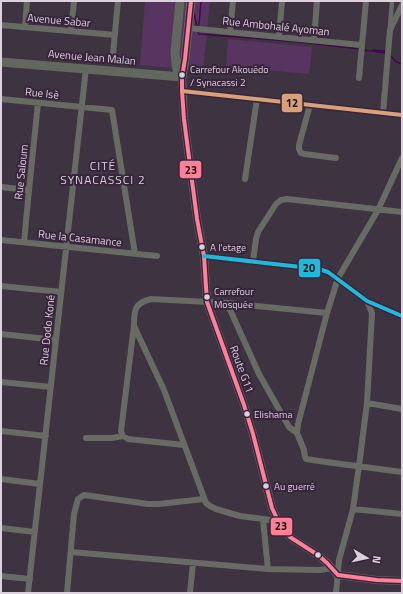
<svg xmlns="http://www.w3.org/2000/svg" width="403" height="594" viewBox="0 0 403 594" font-family="'Titillium Web',sans-serif">
<rect width="100%" height="100%" fill="#3e3441"/>
<!-- green -->
<path fill="#583560" d="M 145,1 L 210,1 L 203,71 L 140,65 Z
M 228,39 L 312,47 L 309,74 L 226,66 Z"/>
<g fill="none" stroke-linecap="round" stroke-linejoin="round">
<!-- stream -->
<path stroke="#3e0b47" stroke-width="1.5" d="M 194,13 L 197,27
M 199,25 L 201,1
M 198,31 L 199,34 L 300,42 L 359,49
M 363,50 L 387,53
M 373,50 L 385,51
M 390,55 L 396,62 L 402,64"/>
<!-- pedestrian -->
<path stroke="#686a64" stroke-width="4.5" d="M 390,27 L 392,1"/>
<!-- minor -->
<path stroke="#686a64" stroke-width="6" d="M 1,25 L 115,35
M 25,27 L 27,1
M 188,28 L 361,45
M 71,31 L 74,1
M 230,32 L 233,1
M 279,36 L 282,1
M 314,40 L 317,1
M 113,54 L 118,1
M 359,78 L 366,1
M 182,91 L 402,115
M 1,99 L 112,110 L 135,254
M 310,105 L 299,145 L 299,149 L 301,153 L 304,154 L 336,158
M 383,113 L 390,30 L 402,5
M 245,179 L 257,99
M 1,187 L 29,190
M 1,240 L 157,256
M 24,242 L 29,190 L 38,103
M 204,256 L 319,269 L 328,272 L 367,301 L 402,316
M 253,261 L 256,239 L 258,232 L 276,204 L 281,200 L 287,199 L 402,212
M 1,286 L 61,292
M 227,303 L 259,374 L 289,427 L 297,433 L 298,424 L 327,313 L 338,278 L 378,210 L 402,158
M 134,326 L 164,390 L 206,503 L 210,506 L 216,509 L 240,516 L 278,521
M 1,334 L 56,340
M 1,382 L 51,387
M 367,403 L 402,409
M 1,431 L 46,436
M 297,433 L 304,450 L 305,457 L 306,459 L 326,462 L 402,472
M 86,438 L 112,438 L 123,436
M 184,445 L 128,439 L 123,436 L 121,431 L 134,325 C 134,309 135,303 151,299 L 227,303 L 327,313
M 1,479 L 40,484
M 353,509 L 402,514
M 263,520 L 268,569
M 1,528 L 35,532
M 71,552 L 268,569 L 320,570 L 332,568
M 1,576 L 30,579
M 28,593 L 86,68
M 67,593 L 74,514 L 78,499 L 84,495 L 148,504 L 159,504 L 204,499
M 190,593 L 193,563
M 336,593 L 339,560 L 353,509 L 359,466 L 367,403 L 372,313 L 367,301"/>
<!-- tertiary -->
<path stroke="#686a64" stroke-width="8" d="M 182,77 L 184,119 L 197,219 L 204,256 L 207,302 L 244,405 L 253,434 L 272,508 L 280,525 L 290,537 L 318,555 L 327,563 L 338,575 L 377,580 L 402,581"/>
<!-- secondary -->
<path stroke="#62685e" stroke-width="9" d="M 180,1 L 175,53 L 176,62 L 177,70 L 182,77
M 1,62 L 182,77
M 182,77 L 185,59 L 191,1"/>
<!-- bus-1 casing -->
<g stroke="#38253c" stroke-width="7">
<path id="bus-1" d="M 191,1 L 185,59 L 182,77 L 182,91 L 184,119 L 197,219 L 204,256 L 207,302 L 244,405 L 253,434 L 272,508 L 280,525 L 290,537 L 318,555 L 327,563 L 338,575 L 377,580 L 402,581"/>
</g>
<!-- bus-2 casing -->
<g stroke="#38253c" stroke-width="7">
<path id="bus-2" d="M 182,91 L 402,115"/>
</g>
<!-- bus-3 casing -->
<g stroke="#38253c" stroke-width="7">
<path id="bus-3" d="M 204,256 L 319,269 L 328,272 L 367,301 L 402,316"/>
</g>
<!-- bus-1 -->
<use href="#bus-1" stroke="#ff8098" stroke-width="4"/>
<!-- bus-2 -->
<use href="#bus-2" stroke="#d9a179" stroke-width="4"/>
<!-- bus-3 -->
<use href="#bus-3" stroke="#20b9da" stroke-width="4"/>
</g>
<!-- markers -->
<g fill="#dcd0de" stroke="#38253c" stroke-width="1.5">
<circle cx="182" cy="75" r="3.5"/>
<circle cx="202" cy="247" r="3.5"/>
<circle cx="207" cy="297" r="3.5"/>
<circle cx="247" cy="414" r="3.5"/>
<circle cx="266" cy="486" r="3.5"/>
<circle cx="318" cy="555" r="3.5"/>
</g>
<g text-anchor="middle" stroke-width="4" stroke-linejoin="round" paint-order="stroke">
<!-- bus labels -->
<g font-size="10" fill="#dcd0de" stroke="#38253c" text-anchor="start">
<text x="190" y="73">Carrefour Akouédo<tspan x="190" dy="13">/ Synacassi 2</tspan></text>
<text x="210" y="251">A l'etage</text>
<text x="214" y="295">Carrefour<tspan x="214" dy="13">Mosquée</tspan></text>
<text x="254" y="418">Elishama</text>
<text x="274" y="490">Au guerré</text>
</g>
<!-- street labels -->
<g font-size="11" fill="#dcd0de" stroke="#38253c">
<text transform="translate(59 20) rotate(5)" y="4">Avenue Sabar</text>
<text transform="translate(276 26) rotate(6)" y="4">Rue Ambohalé Ayoman</text>
<text transform="translate(92 57) rotate(5)" y="4">Avenue Jean Malan</text>
<text transform="translate(42 93) rotate(6)" y="4">Rue Isè</text>
<text transform="translate(21 172) rotate(-84)" y="4">Rue Saloum</text>
<text transform="translate(80 238) rotate(6)" y="4">Rue la Casamance</text>
<text transform="translate(47 330) rotate(-84)" y="4">Rue Dodo Koné</text>
<text transform="translate(242 369) rotate(70)" y="4">Route G11</text>
</g>
<!-- neighbourhood labels -->
<g font-size="12" letter-spacing="1" fill="#dcd0de" stroke="#38253c">
<text x="103" y="170">CITÉ<tspan x="103" dy="14">SYNACASSCI 2</tspan></text>
</g>
</g>
<g stroke="#38253c" stroke-width="1.5">
<rect x="281" y="93" width="22" height="20" rx="4" fill="#d9a179"/>
<rect x="179" y="160" width="23" height="19" rx="4" fill="#ff8098"/>
<rect x="298" y="258" width="23" height="20" rx="4" fill="#20b9da"/>
<rect x="270" y="517" width="23" height="19" rx="4" fill="#ff8098"/>
</g>
<g font-size="11" text-anchor="middle" font-weight="bold" fill="#111">
<text x="292" y="107">12</text>
<text x="191" y="174">23</text>
<text x="309" y="272">20</text>
<text x="281" y="530">23</text>
</g>
<!-- border -->
<rect width="403" height="594" fill="none" stroke="#dcd0de" stroke-width="4"/>
<!-- north arrow -->
<g transform="translate(367 558) rotate(99)" stroke="#38253c" stroke-width="3" paint-order="stroke">
<path d="M0-3L7 15L0 10L-7 15Z" fill="#dcd0de"/>
<text y="-6" font-size="11" font-weight="bold" text-anchor="middle" fill="#dcd0de">N</text>
</g>
</svg>
